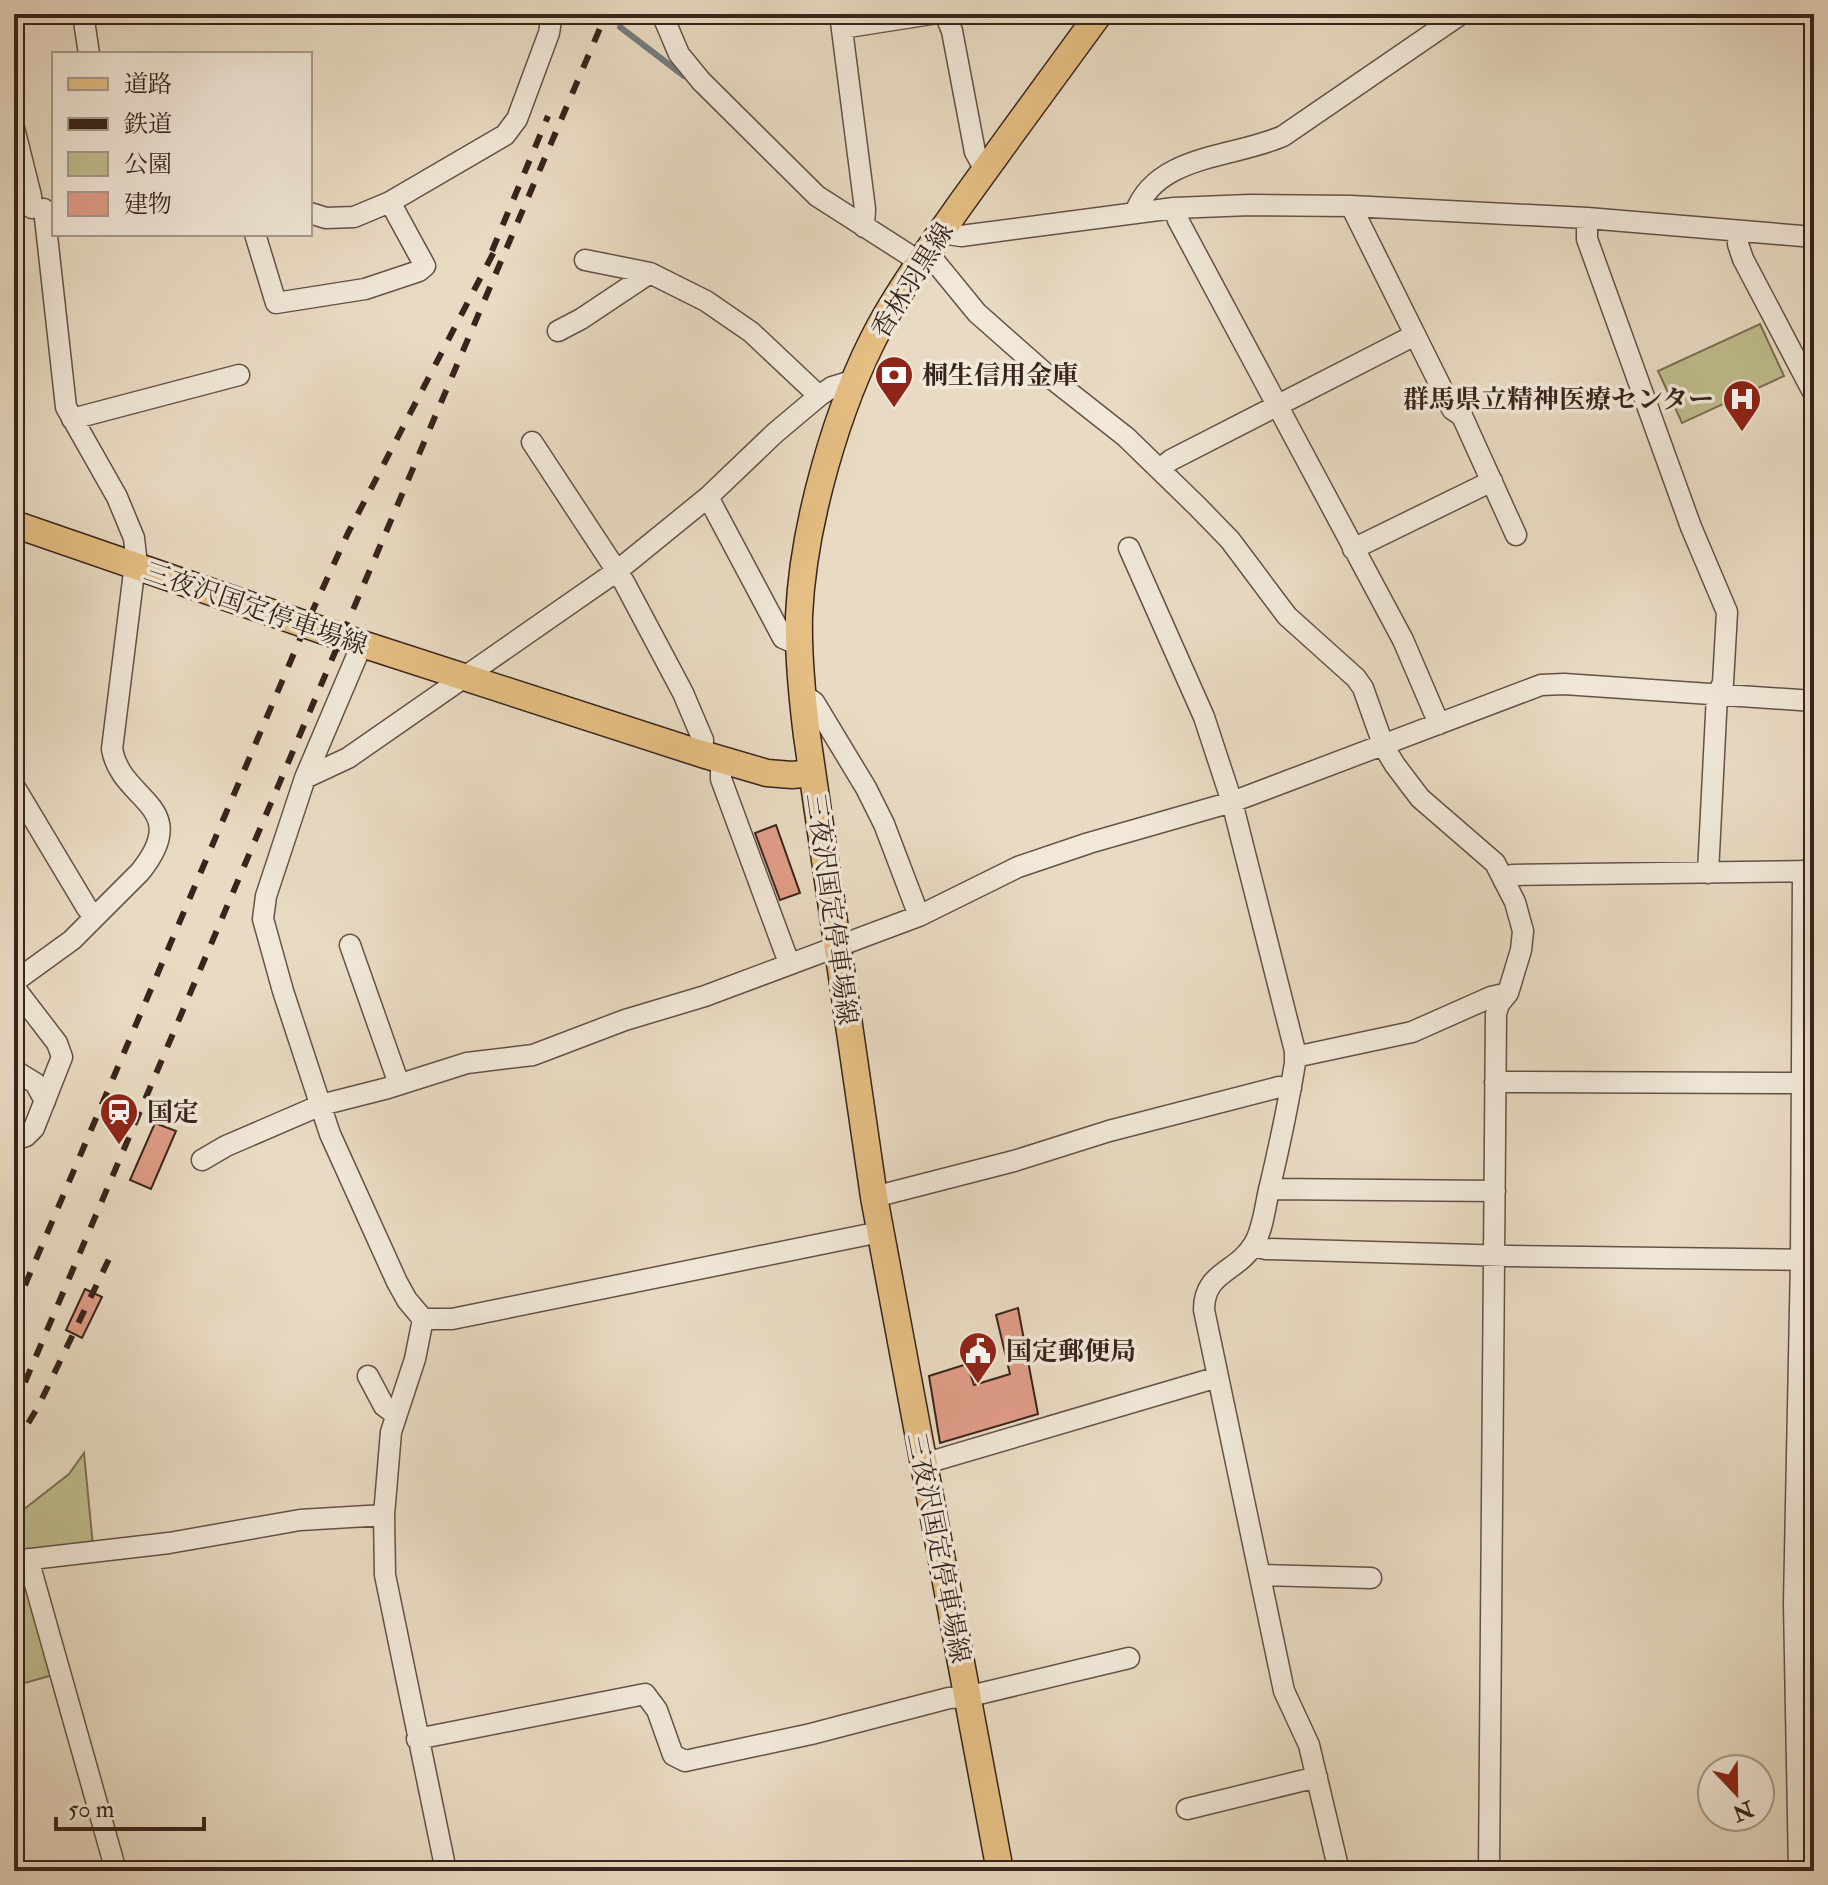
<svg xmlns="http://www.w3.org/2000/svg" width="1828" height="1885" viewBox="0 0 1828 1885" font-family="'IM FELL Double Pica','Noto Serif JP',serif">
<rect width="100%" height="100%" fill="#e9dbc3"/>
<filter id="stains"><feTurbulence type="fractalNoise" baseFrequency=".0025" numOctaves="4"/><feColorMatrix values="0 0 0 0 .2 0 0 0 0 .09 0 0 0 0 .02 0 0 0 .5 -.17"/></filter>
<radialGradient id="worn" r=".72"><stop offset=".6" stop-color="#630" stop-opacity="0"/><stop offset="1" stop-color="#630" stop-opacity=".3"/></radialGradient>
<!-- green -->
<path fill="#bfbd8e" stroke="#7c7055" stroke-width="2" d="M 1760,324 L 1784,376 L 1682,423 L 1658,371 Z
M 84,1453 L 93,1546 L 14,1556 L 14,1517 L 69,1474 Z
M 14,1568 L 17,1568 L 26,1575 L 53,1675 L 14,1686 Z"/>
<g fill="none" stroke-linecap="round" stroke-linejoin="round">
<!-- stream -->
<path stroke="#757d7e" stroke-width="6" d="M 620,27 L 684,76"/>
</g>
<!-- building -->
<path fill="#e19d88" stroke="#38241c" stroke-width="2" d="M 776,825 L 800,893 L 780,900 L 755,833 Z
M 155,1123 L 176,1131 L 151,1189 L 130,1180 Z
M 85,1289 L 102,1297 L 82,1338 L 66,1330 Z
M 1018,1308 L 1038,1414 L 940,1443 L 929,1376 L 967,1364 L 974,1385 L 1010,1374 L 996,1315 Z"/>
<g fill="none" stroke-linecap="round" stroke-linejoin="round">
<!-- minor casing -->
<g stroke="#645246" stroke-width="23">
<path id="minor" d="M 83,14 L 89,54
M 662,14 L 679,54 L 701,81 L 817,196 L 920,262
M 840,14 L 865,209 L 864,227
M 945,14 L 952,31 L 975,152 L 985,170
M 842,28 L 931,14
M 14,128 L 31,196 L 32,208
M 1351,206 L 1452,409 L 1462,416 L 1516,535
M 1174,208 L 1178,220 L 1403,640 L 1439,724
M 310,213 L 326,218 L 354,217 L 390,202 L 505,135 L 517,119 L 549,33 L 551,20 L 547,14
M 1135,213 C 1156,154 1234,158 1283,136 L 1461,14
M 1587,218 L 1587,239 L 1691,527 L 1727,612 L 1723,683 L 1717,695 L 1708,873
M 1739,231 L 1738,244 L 1743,259 L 1814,394
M 941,233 L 961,236 L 1174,208 L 1250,205 L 1351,206 L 1587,218 L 1814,237
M 255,234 L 276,303 L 365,289 L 419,271 L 425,266 L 390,202
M 927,252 L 977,313 L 1046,374 L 1126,437 L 1198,507 L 1230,540 L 1287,616 L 1356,678 L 1363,688 L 1384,747 L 1395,765 L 1420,798 L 1495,863 L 1515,902 L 1523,931 L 1521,950 L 1508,993 L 1499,1004 L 1496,1014 L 1489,1871
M 585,260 L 650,273 L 706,301 L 751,332 L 819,396
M 558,331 L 581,319 L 650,273
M 72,419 L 239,375
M 532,442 L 624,582 L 683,693 L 703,740 L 702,754
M 1160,469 L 1171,460 L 1415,335
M 708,497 L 783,638 L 799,645
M 1129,548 L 1204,717 L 1232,802 L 1295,1051 L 1295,1063 C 1288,1106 1279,1148 1269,1190 C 1265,1207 1263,1229 1254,1244 C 1237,1273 1204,1271 1204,1310 L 1284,1691 L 1309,1745 L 1339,1871
M 1353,549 L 1492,481
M 362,644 L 305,778 L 266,896 L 263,919 L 283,991 L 330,1134 L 397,1282 L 407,1300 L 423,1319 L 452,1319 L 880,1232
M 802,694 L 814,702 L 866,788 L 884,824 L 919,916
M 721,760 L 721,779 L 789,963
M 305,778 L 348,758 L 617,571 L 708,497 L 775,433 L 819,396 L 832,387 L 855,380
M 14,786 L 87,908 L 95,917
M 1504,881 L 1512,875 L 1814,871
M 350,945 L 399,1084
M 14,982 L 72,940 L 140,872 C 194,805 121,802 112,749 L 136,556 L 134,538 L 117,497 L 66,407 L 44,209
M 14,987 L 57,1043 L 62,1057 L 34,1128 L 26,1136 L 14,1140
M 1295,1057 L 1412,1032 L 1491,997 L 1508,993
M 14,1070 L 35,1083 L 45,1101
M 1495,1082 L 1802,1083
M 202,1160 L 226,1146 L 321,1105 L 388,1088 L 467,1063 L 533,1055 L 625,1020 L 705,996 L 919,916 L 1018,867 L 1089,843 L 1232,802 L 1541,685 L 1564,684 L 1814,701
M 1269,1189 L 1495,1191
M 874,1197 L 1014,1161 L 1109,1131 L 1279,1087 L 1291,1088
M 1253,1246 L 1266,1249 L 1509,1256 L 1814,1260
M 423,1319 L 415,1359 L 391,1432 L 384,1515 L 385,1575 L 446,1871
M 368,1376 L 384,1406 L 395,1414
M 923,1464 L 1218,1377
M 28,1559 L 116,1871
M 14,1561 L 169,1543 L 300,1520 L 384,1515
M 1260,1575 L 1371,1578
M 417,1739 L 645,1694 L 657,1710 L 673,1755 L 685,1761 L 811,1734 L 949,1698 L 966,1697 L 1129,1658
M 1187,1809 L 1317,1777
M 1799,1871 L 1794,1603 L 1801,1260 L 1803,871"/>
</g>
<!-- major casing -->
<g stroke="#38241c" stroke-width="29">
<path id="major" d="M 14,524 L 362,644 L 702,754 L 767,773 L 792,775 L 812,773
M 1000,1871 L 874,1197 L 807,736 C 802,696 798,656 799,616 C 803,525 837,406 880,326 C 903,284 932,245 960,205 C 1006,141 1052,78 1099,14"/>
</g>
<!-- minor -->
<use href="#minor" stroke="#f1e8d8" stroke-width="20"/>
<!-- major -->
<use href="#major" stroke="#e4be82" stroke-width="26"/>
<!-- rail -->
<path stroke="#38241c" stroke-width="6" stroke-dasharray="14 14" stroke-linecap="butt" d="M 492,251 L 548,116
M 14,1311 L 306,625 L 348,533 L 498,244
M 14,1408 L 606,14
M 14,1447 L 39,1405 L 109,1259"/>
</g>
<!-- icons -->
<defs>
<g id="bank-pin" transform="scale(2)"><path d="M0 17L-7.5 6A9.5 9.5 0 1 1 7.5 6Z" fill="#8f2418" stroke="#f1e8d8"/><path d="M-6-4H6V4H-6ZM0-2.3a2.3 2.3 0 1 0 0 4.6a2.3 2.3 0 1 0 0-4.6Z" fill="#fff"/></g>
<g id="hospital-pin" transform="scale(2)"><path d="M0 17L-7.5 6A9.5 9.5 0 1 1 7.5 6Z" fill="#8f2418" stroke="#f1e8d8"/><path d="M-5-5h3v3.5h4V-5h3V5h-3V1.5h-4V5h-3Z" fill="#fff"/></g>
<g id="station-pin" transform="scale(2)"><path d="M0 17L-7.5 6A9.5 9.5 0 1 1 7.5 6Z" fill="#8f2418" stroke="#f1e8d8"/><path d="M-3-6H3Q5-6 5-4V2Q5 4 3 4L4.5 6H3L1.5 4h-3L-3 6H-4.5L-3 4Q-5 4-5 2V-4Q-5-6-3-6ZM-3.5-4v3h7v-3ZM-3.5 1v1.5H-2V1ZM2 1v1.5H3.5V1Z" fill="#fff"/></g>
<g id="civic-pin" transform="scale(2)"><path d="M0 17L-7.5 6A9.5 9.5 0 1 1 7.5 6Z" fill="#8f2418" stroke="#f1e8d8"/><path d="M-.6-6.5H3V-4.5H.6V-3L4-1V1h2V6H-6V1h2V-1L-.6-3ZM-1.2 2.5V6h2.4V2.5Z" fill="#fff"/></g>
</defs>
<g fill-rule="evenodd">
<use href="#bank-pin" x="894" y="375"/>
<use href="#hospital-pin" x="1742" y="399"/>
<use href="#station-pin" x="119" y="1112"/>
<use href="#civic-pin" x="978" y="1351"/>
</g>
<g text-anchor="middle" stroke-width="7" stroke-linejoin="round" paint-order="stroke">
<!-- street labels -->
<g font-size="26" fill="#38241c" stroke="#f1e8d8">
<text transform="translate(912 280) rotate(-58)" y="9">香林羽黒線</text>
<text transform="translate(256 608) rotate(19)" y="9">三夜沢国定停車場線</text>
<text transform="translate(832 909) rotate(82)" y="9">三夜沢国定停車場線</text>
<text transform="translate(939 1548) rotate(79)" y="9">三夜沢国定停車場線</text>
</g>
<!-- poi labels -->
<g font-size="26" font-weight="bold" fill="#38241c" stroke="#f1e8d8" text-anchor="start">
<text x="922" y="384">桐生信用金庫</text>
<text x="1714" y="408" text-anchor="end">群馬県立精神医療センター</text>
<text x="147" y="1121">国定</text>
<text x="1006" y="1360">国定郵便局</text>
</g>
</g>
<!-- margin -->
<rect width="1828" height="1885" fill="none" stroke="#e9dbc3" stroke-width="48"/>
<rect x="16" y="16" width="1796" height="1853" fill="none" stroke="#38241c" stroke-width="4"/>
<rect x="24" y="24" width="1780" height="1837" fill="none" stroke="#38241c" stroke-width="2"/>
<!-- legend -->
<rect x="52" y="52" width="260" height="184" fill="#f1e8d8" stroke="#a79a8d" stroke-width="2"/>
<rect x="68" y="78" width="40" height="12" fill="#e4be82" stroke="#a79a8d" stroke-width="2"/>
<text x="124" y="92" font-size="24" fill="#38241c">道路</text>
<rect x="68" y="118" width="40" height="12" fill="#38241c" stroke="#a79a8d" stroke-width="2"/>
<text x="124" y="132" font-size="24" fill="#38241c">鉄道</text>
<rect x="68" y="152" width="40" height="24" fill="#bfbd8e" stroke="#a79a8d" stroke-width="2"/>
<text x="124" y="172" font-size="24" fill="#38241c">公園</text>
<rect x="68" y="192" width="40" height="24" fill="#e19d88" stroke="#a79a8d" stroke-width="2"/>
<text x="124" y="212" font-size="24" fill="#38241c">建物</text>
<!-- north arrow -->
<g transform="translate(1736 1793) rotate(158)"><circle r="38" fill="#f1e8d8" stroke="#a79a8d" stroke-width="2"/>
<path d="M0-6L14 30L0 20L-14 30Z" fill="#8f2418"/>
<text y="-12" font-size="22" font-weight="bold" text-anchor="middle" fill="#38241c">N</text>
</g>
<!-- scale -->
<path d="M56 1817v12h148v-12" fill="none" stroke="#38241c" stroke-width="4"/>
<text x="68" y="1817" font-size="24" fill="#38241c" stroke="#f1e8d8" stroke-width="6" paint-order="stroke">50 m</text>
<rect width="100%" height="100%" filter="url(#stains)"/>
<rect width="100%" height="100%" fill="url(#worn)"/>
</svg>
